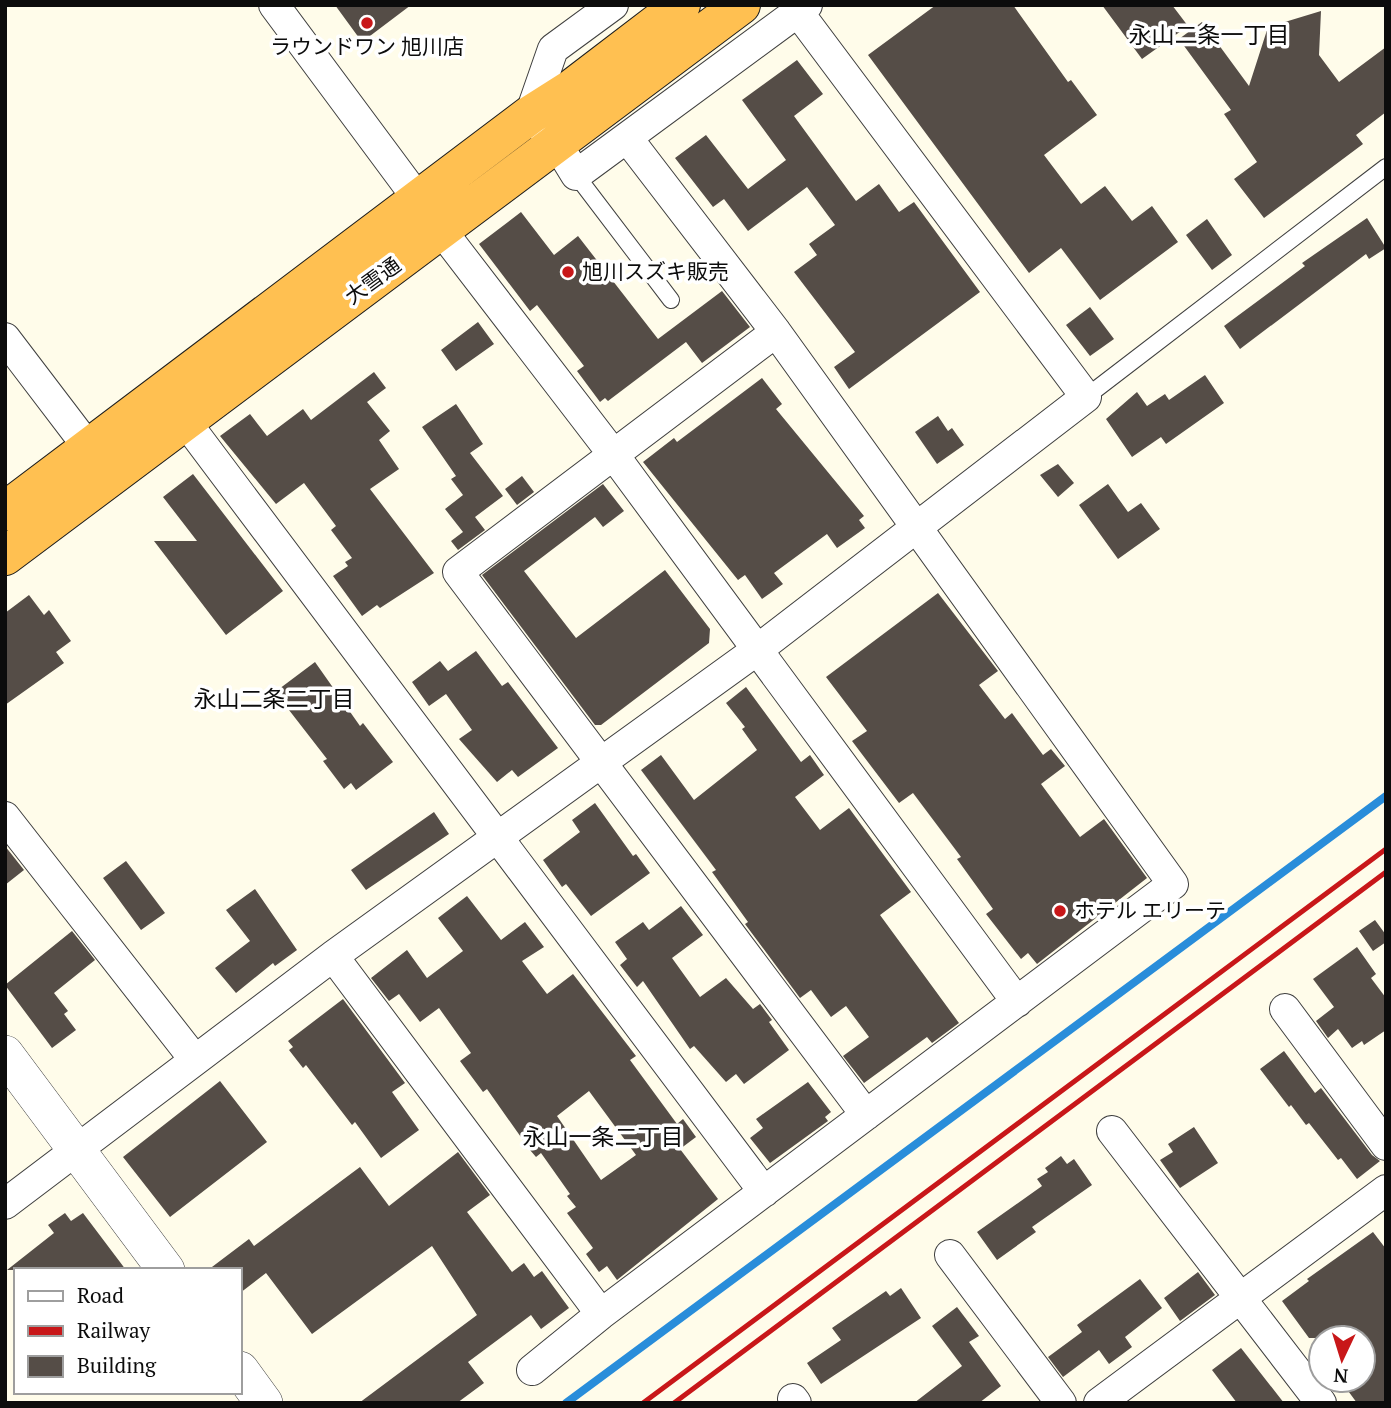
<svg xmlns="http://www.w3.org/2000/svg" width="1391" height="1408" viewBox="0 0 1391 1408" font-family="'PT Serif','Noto Sans JP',serif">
<rect width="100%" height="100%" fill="#fffcea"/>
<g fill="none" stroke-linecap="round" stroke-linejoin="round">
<!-- stream -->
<path stroke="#298dda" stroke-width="8" d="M 566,1403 L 1386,796"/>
</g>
<!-- building -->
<path fill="#554d47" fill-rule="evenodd" d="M 335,5 L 411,5 L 362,42 Z
M 936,5 L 1013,5 L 1068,82 L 1071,80 L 1097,115 L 1044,155 L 1081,204 L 1105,186 L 1132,221 L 1152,206 L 1178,242 L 1100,300 L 1061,248 L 1029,273 L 868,55 Z
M 1102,5 L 1172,5 L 1188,26 L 1142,59 Z
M 1321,11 L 1319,55 L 1339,82 L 1386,47 L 1386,112 L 1356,135 L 1363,144 L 1264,218 L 1234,179 L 1257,162 L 1224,114 L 1231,110 L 1179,39 L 1202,22 L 1249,86 L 1268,27 Z
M 797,60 L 823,94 L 794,116 L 856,201 L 879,184 L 899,212 L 914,202 L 980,292 L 849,389 L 834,367 L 855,352 L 794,272 L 817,255 L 809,244 L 835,225 L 807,187 L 748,231 L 724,199 L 713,207 L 675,158 L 706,135 L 748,189 L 786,160 L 742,100 Z
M 521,212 L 554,255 L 578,236 L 658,339 L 722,291 L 750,327 L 702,363 L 686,342 L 608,401 L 605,398 L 600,402 L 577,371 L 584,366 L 537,305 L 530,311 L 479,244 Z
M 1367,218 L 1386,248 L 1369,259 L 1366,254 L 1240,349 L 1224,326 L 1305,266 L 1302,263 Z
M 1207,219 L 1232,255 L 1212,270 L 1186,235 Z
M 1090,307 L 1114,339 L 1090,356 L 1066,325 Z
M 478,322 L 494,344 L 456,371 L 441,350 Z
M 374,372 L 386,388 L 367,402 L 390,431 L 379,440 L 399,469 L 370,489 L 434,573 L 380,608 L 377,605 L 362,616 L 333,576 L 348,566 L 345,562 L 352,558 L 331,530 L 336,526 L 304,483 L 276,504 L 220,436 L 250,414 L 267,436 L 303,409 L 311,420 Z
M 1205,375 L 1224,403 L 1166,444 L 1161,437 L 1132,457 L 1106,419 L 1137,392 L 1147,406 L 1165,394 L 1169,400 Z
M 762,378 L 782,404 L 776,409 L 864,516 L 859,520 L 865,528 L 837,548 L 827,534 L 774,573 L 783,584 L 762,599 L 745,575 L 738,580 L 643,462 L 674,438 L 677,442 Z
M 456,404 L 483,444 L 470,453 L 503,496 L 475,517 L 485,530 L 458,550 L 451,541 L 463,532 L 445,509 L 463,495 L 451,479 L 456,476 L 422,427 Z
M 938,416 L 948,431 L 952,428 L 964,445 L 937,464 L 915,432 Z
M 1058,464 L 1074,483 L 1058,497 L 1040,475 Z
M 193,474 L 283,591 L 226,635 L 154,541 L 197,541 L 163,497 Z
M 522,476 L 534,492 L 517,505 L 505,489 Z
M 603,484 L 624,511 L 603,527 L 595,517 L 524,571 L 576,638 L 665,570 L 710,629 L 709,643 L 601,725 L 595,725 L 482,575 Z
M 1108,484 L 1128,512 L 1141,503 L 1160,529 L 1118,559 L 1079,505 Z
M 938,593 L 998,671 L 979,685 L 1005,719 L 1012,713 L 1043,755 L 1051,749 L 1065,766 L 1041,784 L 1080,837 L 1104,819 L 1147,878 L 1037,964 L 1028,953 L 1021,959 L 986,914 L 993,909 L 957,859 L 961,857 L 913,793 L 899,803 L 852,741 L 867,731 L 826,677 Z
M 29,595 L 44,615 L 49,610 L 71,641 L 56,652 L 64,663 L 5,705 L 5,613 Z
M 476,651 L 502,686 L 508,682 L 558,748 L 518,777 L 512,770 L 497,782 L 459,739 L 472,730 L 446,694 L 429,706 L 412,682 L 440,661 L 448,671 Z
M 315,662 L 360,726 L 363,723 L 393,762 L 356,790 L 351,783 L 344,789 L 323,761 L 327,759 L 275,692 Z
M 746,687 L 801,762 L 810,755 L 824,775 L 795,797 L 820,830 L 849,808 L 911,892 L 880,915 L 959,1023 L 932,1043 L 927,1037 L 864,1083 L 843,1056 L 869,1037 L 846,1006 L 831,1017 L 811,990 L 800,998 L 745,924 L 748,922 L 712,872 L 716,870 L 641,770 L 661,755 L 694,800 L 757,750 L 742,729 L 745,727 L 726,703 Z
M 595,803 L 633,856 L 636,854 L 650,873 L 591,916 L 566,884 L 562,887 L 543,860 L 580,832 L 572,820 Z
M 434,812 L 449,834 L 366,890 L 351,870 Z
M 5,846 L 24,870 L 5,885 Z
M 126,861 L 165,913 L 141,930 L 103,878 Z
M 255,889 L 297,950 L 275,966 L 273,963 L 236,993 L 215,968 L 250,941 L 226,910 Z
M 467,896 L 501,940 L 525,922 L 544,947 L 522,961 L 547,994 L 573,974 L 636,1056 L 630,1060 L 677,1124 L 683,1119 L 696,1137 L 680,1149 L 718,1199 L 617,1280 L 607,1266 L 599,1272 L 586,1254 L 593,1248 L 567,1213 L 576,1207 L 567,1196 L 570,1194 L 541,1153 L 536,1157 L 530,1150 L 487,1089 L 483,1092 L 460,1061 L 471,1053 L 439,1008 L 420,1022 L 399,994 L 389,1001 L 371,978 L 407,950 L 427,978 L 463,951 L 438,918 ZM 589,1091 L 636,1155 L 601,1180 L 557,1116 Z
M 681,906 L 703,935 L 672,958 L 700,997 L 726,978 L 753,1009 L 760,1004 L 772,1020 L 769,1022 L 789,1050 L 744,1084 L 736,1074 L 726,1082 L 694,1046 L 690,1049 L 643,981 L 637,987 L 620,965 L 627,959 L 615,942 L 643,922 L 649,930 Z
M 1375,920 L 1386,935 L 1386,942 L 1373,951 L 1359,931 Z
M 72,931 L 95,960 L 54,993 L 68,1011 L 64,1014 L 76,1030 L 52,1048 L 5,985 Z
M 1357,947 L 1376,974 L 1371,978 L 1386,998 L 1386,1030 L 1364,1045 L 1362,1041 L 1352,1048 L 1338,1029 L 1328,1038 L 1316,1021 L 1334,1007 L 1313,979 Z
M 343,999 L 405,1083 L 392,1092 L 419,1130 L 381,1158 L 355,1122 L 352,1125 L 306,1065 L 303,1068 L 289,1050 L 293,1047 L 288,1041 Z
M 1284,1051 L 1315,1093 L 1321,1088 L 1372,1155 L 1380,1161 L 1357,1179 L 1341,1158 L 1338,1160 L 1309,1123 L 1306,1125 L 1291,1105 L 1289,1107 L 1260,1069 Z
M 220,1081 L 267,1142 L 170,1217 L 123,1157 Z
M 808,1082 L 831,1112 L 825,1117 L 828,1121 L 770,1163 L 750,1138 L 763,1128 L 756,1119 Z
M 1194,1127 L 1218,1163 L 1180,1188 L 1160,1160 L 1173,1152 L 1168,1144 Z
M 458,1152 L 490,1195 L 467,1212 L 512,1272 L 524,1263 L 534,1277 L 542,1271 L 569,1308 L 541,1329 L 531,1315 L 468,1362 L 484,1383 L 457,1403 L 359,1403 L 477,1315 L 432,1246 L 312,1334 L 266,1273 L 240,1293 L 240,1270 L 208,1270 L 249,1239 L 254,1246 L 360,1167 L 389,1206 Z
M 1061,1156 L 1067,1164 L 1074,1159 L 1092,1185 L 1032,1227 L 1036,1232 L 997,1260 L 977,1232 L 1042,1186 L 1037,1179 L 1048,1172 L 1045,1168 Z
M 65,1213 L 71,1221 L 83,1213 L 126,1270 L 7,1270 L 54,1233 L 48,1225 Z
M 1373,1232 L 1386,1249 L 1386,1403 L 1357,1403 L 1340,1380 L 1363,1380 L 1363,1338 L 1309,1338 L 1282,1301 L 1309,1281 L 1307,1279 Z
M 1198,1272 L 1215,1295 L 1180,1321 L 1164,1298 Z
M 1140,1279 L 1162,1308 L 1125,1337 L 1132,1347 L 1109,1364 L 1099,1350 L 1063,1377 L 1048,1357 L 1082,1332 L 1077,1325 Z
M 901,1288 L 921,1318 L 821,1384 L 807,1363 L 841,1340 L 832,1328 L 886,1291 L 890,1296 Z
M 957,1307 L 979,1336 L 969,1342 L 1001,1386 L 979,1403 L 914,1403 L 962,1366 L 932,1326 Z
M 1241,1348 L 1284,1403 L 1237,1403 L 1212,1370 Z"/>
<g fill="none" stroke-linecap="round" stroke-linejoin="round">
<!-- service casing -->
<g stroke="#3f3f3f" stroke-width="18">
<path id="service" d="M 576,175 L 671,300
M 1086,397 L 1386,167"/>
</g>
<!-- minor casing -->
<g stroke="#3f3f3f" stroke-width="32">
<path id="minor" d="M 274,5 L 441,230 L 613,454 L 1017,1002
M 613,5 L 553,49 L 530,115 L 557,144 L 576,175 L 807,5
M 776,332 L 458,572 L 866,1115
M 5,338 L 88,447
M 173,405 L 764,1192
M 5,817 L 195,1060
M 333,956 L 601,1314
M 1285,1009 L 1386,1145
M 1112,1131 L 1321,1403
M 5,1204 L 333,956 L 757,650 L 1086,397 L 798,12
M 950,1255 L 1061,1403
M 532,1370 L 601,1314 L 1173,884 L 776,332 L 628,139
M 793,1399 L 796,1403
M 1099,1403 L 1386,1190"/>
</g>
<!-- tertiary casing -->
<g stroke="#3f3f3f" stroke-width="38">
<path id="tertiary" d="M 5,1054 L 166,1270
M 240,1370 L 264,1403"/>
</g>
<!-- trunk casing -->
<g stroke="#1d1d1d" stroke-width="40">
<path id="trunk" d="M 5,511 L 530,115 L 571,89 L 681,5
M 5,556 L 741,5"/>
</g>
<!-- service -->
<use href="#service" stroke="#fff" stroke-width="16"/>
<!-- minor -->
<use href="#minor" stroke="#fff" stroke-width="30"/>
<!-- tertiary -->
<use href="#tertiary" stroke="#fff" stroke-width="37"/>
<!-- trunk -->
<use href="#trunk" stroke="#ffc051" stroke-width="38"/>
<!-- rail -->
<path stroke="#c81719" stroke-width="5" d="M 643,1403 L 1386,849
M 674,1403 L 1386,872"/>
</g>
<!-- markers -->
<g fill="#c81719" stroke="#fff" stroke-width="2.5">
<circle cx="367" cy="23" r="7"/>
<circle cx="568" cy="272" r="7"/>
<circle cx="1060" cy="911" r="7"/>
</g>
<g text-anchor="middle" stroke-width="7" stroke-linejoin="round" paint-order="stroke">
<!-- poi labels -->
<g font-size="21" fill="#0c0c0c" stroke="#fff" text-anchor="start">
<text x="367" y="54" text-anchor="middle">ラウンドワン 旭川店</text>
<text x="582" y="279">旭川スズキ販売</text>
<text x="1074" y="918">ホテル エリーテ</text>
</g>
<!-- street labels -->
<g font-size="21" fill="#0c0c0c" stroke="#fff">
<text transform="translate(373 281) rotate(-36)" y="7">大雪通</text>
</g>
<!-- neighbourhood labels -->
<g font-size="23" fill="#0c0c0c" stroke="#fff">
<text x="1209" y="43">永山二条一丁目</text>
<text x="274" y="707">永山二条二丁目</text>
<text x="603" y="1145">永山一条二丁目</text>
</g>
</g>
<!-- border -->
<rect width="1391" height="1408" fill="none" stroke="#0c0c0c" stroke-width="14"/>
<!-- legend -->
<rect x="14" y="1268" width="228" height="126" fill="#ffffff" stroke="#9e9e9e" stroke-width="2"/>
<rect x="28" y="1291" width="35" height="10" fill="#ffffff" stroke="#9e9e9e" stroke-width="2"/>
<text x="77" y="1303" font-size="21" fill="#0c0c0c">Road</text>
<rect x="28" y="1326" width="35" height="10" fill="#c81719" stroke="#9e9e9e" stroke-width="2"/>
<text x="77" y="1338" font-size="21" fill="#0c0c0c">Railway</text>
<rect x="28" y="1356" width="35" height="21" fill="#554d47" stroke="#9e9e9e" stroke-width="2"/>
<text x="77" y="1373" font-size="21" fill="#0c0c0c">Building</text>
<!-- north arrow -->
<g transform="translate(1342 1359) rotate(184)"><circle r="33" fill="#ffffff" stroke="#9e9e9e" stroke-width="2"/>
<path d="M0-5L12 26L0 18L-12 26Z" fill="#c81719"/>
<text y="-10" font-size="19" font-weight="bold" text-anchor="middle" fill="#0c0c0c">N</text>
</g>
</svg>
